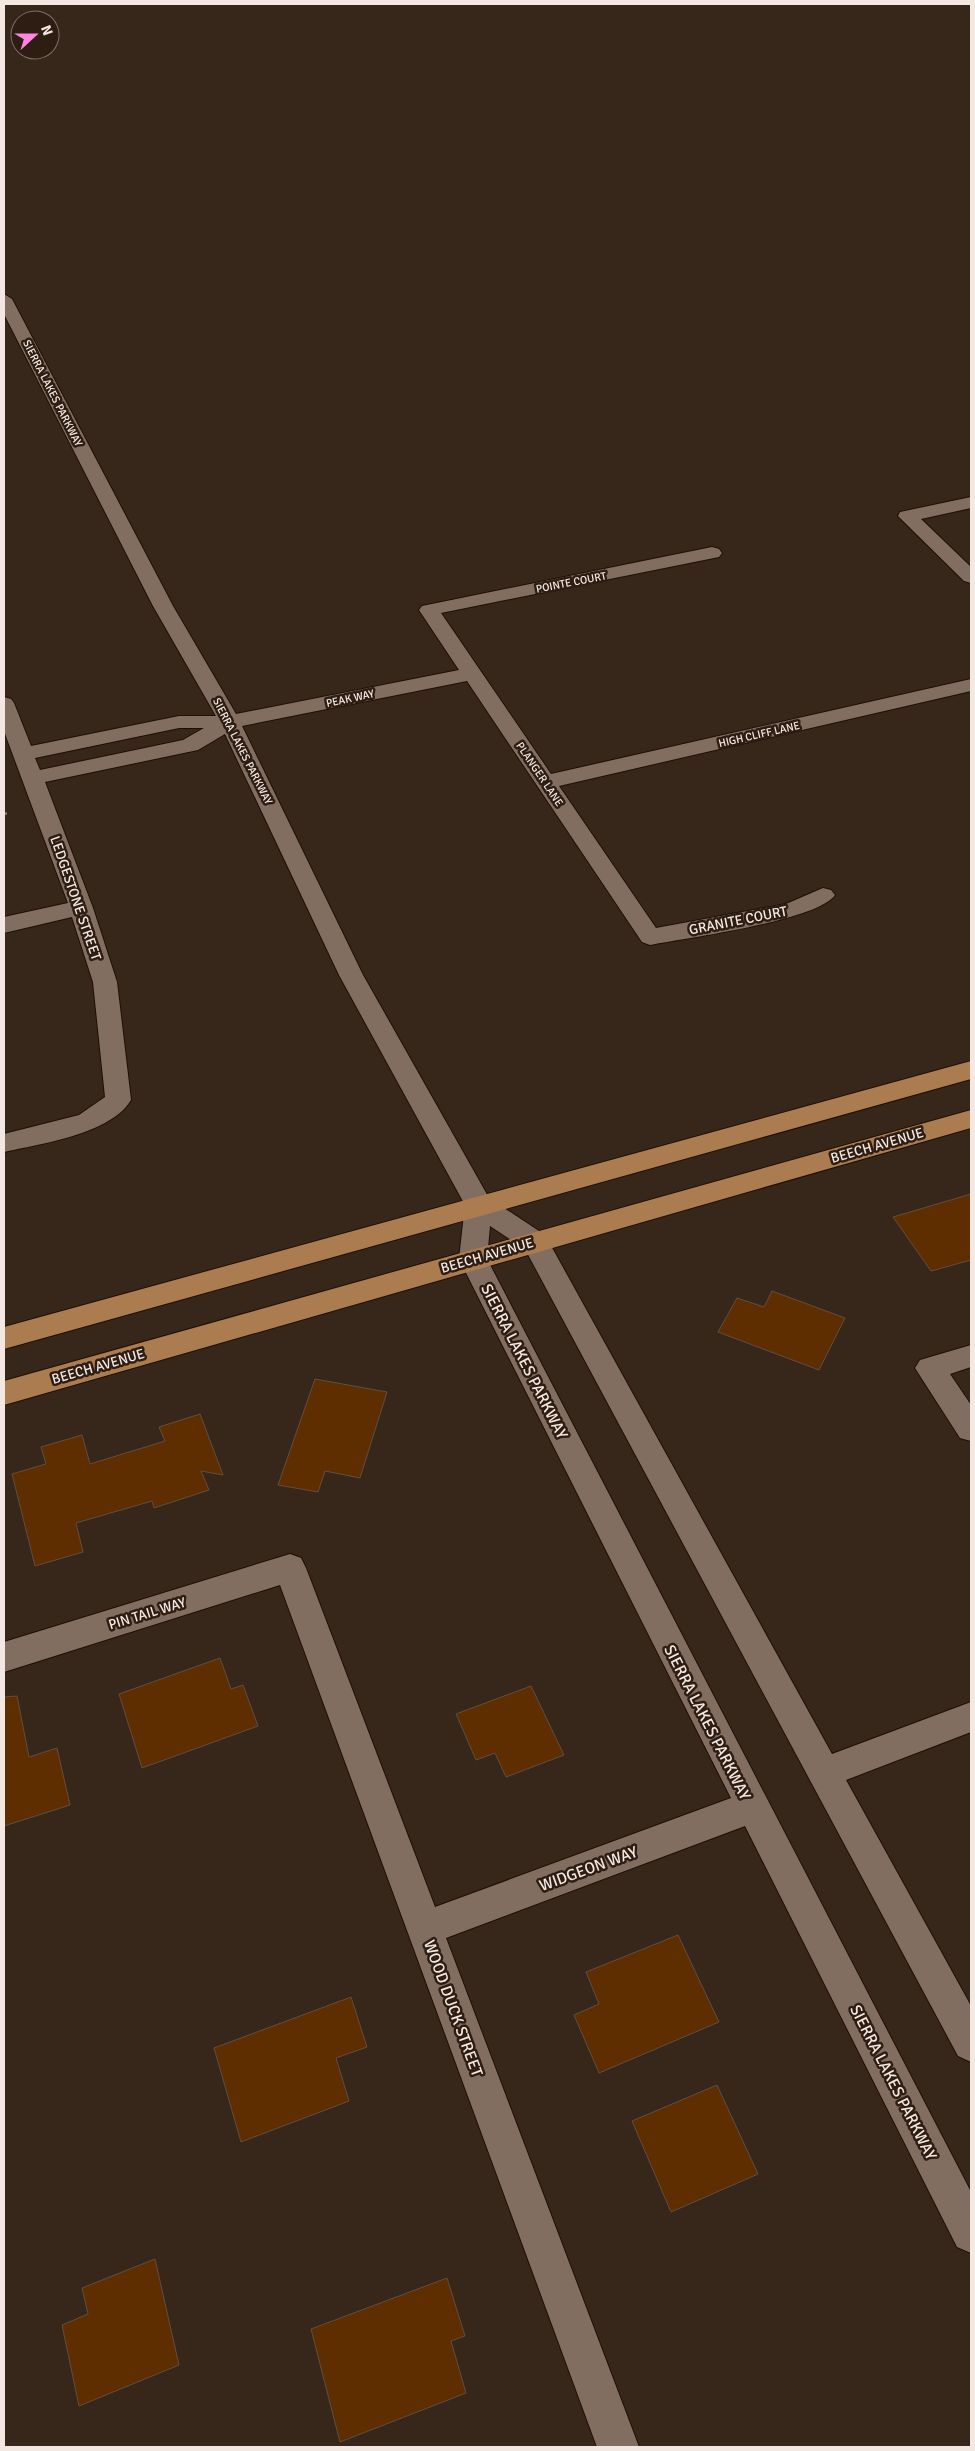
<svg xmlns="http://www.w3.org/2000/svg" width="975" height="2451" viewBox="0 0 975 2451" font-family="Signika,sans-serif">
<rect width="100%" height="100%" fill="#37271b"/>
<!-- building -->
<path fill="#5f2e00" stroke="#604e41" d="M 971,1194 L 971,1260 L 931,1271 L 893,1217 Z
M 772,1291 L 845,1318 L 819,1370 L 718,1332 L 737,1298 L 764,1307 Z
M 315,1379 L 387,1392 L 360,1478 L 325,1471 L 318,1492 L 278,1485 Z
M 200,1414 L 223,1475 L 201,1471 L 209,1490 L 154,1508 L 152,1501 L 76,1523 L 83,1552 L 35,1566 L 12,1474 L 46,1464 L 41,1447 L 82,1435 L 90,1464 L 165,1441 L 159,1427 Z
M 220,1658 L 231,1689 L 243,1685 L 258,1726 L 142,1768 L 119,1694 Z
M 531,1686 L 564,1755 L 506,1777 L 495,1753 L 476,1760 L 456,1714 Z
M 17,1696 L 29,1757 L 57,1748 L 70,1805 L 4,1826 L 4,1697 Z
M 678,1935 L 719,2022 L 599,2073 L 574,2015 L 599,2004 L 586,1972 Z
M 351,1997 L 367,2047 L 336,2058 L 349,2101 L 241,2142 L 214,2048 Z
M 717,2085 L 758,2174 L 671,2212 L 632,2121 Z
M 155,2259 L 179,2365 L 79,2406 L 62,2325 L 88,2314 L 82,2288 Z
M 447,2278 L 465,2336 L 451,2341 L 466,2393 L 340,2442 L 311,2329 Z"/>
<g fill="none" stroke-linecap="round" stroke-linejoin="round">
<!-- minor casing -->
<g stroke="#1e0f05" stroke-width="2">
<path id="minor" d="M 4,294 L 12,299 L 173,606 L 236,714 L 459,670 L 419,610 L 422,606 L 712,547 L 719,549 L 722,553 L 719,557 L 441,613 L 551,774 L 971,679 L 971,691 L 559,786 L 656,928 L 786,904 L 823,888 L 831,890 L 835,895 C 817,921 685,938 650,945 L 642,942 L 467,681 L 242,726 L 363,975 L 489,1198 L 545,1235 L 832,1754 L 971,1702 L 971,1732 L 846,1780 L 971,2006 L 971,2062 L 958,2056 L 525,1249 L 490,1226 L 487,1259 L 971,2192 L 971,2253 L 957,2247 L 745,1826 L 446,1938 L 639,2447 L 597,2447 L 280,1585 L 4,1672 L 4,1642 L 290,1554 L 301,1558 L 306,1568 L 435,1907 L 731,1798 L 459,1259 L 465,1205 L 339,975 L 225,734 L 198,750 L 45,782 L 93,908 L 117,982 L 131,1100 C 111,1134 40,1144 4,1152 L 4,1134 L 79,1115 L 105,1097 L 93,982 L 72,917 L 4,933 L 4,917 L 68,903 L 4,731 L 4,697 L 11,699 L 14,703 L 31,746 L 179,716 L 216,716 L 153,606 L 4,314 ZM 179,728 L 204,728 L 183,740 L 40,770 L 35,758 Z
M 971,497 L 971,508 L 921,519 L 971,567 L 971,583 L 964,581 L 898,516 L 900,512 Z
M 971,1345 L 971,1367 L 950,1374 L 971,1405 L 971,1441 L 960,1438 L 915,1368 L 920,1360 Z"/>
</g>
<!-- major casing -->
<g stroke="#1e0f05" stroke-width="2">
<path id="major" d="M 971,1061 L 971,1079 L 4,1349 L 4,1327 Z
M 971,1110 L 971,1128 L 4,1405 L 4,1381 Z"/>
</g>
<!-- path -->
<path stroke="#8b7d73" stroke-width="2.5" stroke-dasharray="3 3" stroke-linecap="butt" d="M 4,814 L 8,813"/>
<!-- minor -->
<use href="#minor" fill="#826e61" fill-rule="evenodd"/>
<!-- major -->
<use href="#major" fill="#ac7c51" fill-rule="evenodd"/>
</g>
<g text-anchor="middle" stroke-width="5" stroke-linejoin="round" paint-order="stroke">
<!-- far-street labels -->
<g font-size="11" fill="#f4e9e2" stroke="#2d1d12">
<text transform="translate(53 393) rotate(63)" y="4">SIERRA LAKES PARKWAY</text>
<text transform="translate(571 582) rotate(-11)" y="4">POINTE COURT</text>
<text transform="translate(350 698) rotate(-12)" y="4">PEAK WAY</text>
<text transform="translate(759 734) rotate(-13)" y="4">HIGH CLIFF LANE</text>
<text transform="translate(243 751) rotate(63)" y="4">SIERRA LAKES PARKWAY</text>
<text transform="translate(540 774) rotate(56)" y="4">PLANGER LANE</text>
</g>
<!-- street labels -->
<g font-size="14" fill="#f4e9e2" stroke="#2d1d12">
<text transform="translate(76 898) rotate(71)" y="5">LEDGESTONE STREET</text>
<text transform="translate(738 920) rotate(-11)" y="5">GRANITE COURT</text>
<text transform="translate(877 1145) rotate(-16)" y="5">BEECH AVENUE</text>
<text transform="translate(487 1255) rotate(-16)" y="5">BEECH AVENUE</text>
<text transform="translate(98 1366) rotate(-16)" y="5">BEECH AVENUE</text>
<text transform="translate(147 1613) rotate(-17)" y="5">PIN TAIL WAY</text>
</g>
<!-- near-street labels -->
<g font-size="16" fill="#f4e9e2" stroke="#2d1d12">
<text transform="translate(525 1361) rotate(63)" y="6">SIERRA LAKES PARKWAY</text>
<text transform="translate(708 1722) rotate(63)" y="6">SIERRA LAKES PARKWAY</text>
<text transform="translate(588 1868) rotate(-20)" y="6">WIDGEON WAY</text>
<text transform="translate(454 2008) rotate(70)" y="6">WOOD DUCK STREET</text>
<text transform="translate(894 2082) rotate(63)" y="6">SIERRA LAKES PARKWAY</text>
</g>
</g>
<!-- border -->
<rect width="975" height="2451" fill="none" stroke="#f4e9e2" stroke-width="10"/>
<!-- north arrow -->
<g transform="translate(35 35) rotate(69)"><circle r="24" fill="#2d1d12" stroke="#7d6f65"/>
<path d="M0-4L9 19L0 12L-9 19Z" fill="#fe85e0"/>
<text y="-8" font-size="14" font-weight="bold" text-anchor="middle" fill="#f4e9e2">N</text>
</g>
</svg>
